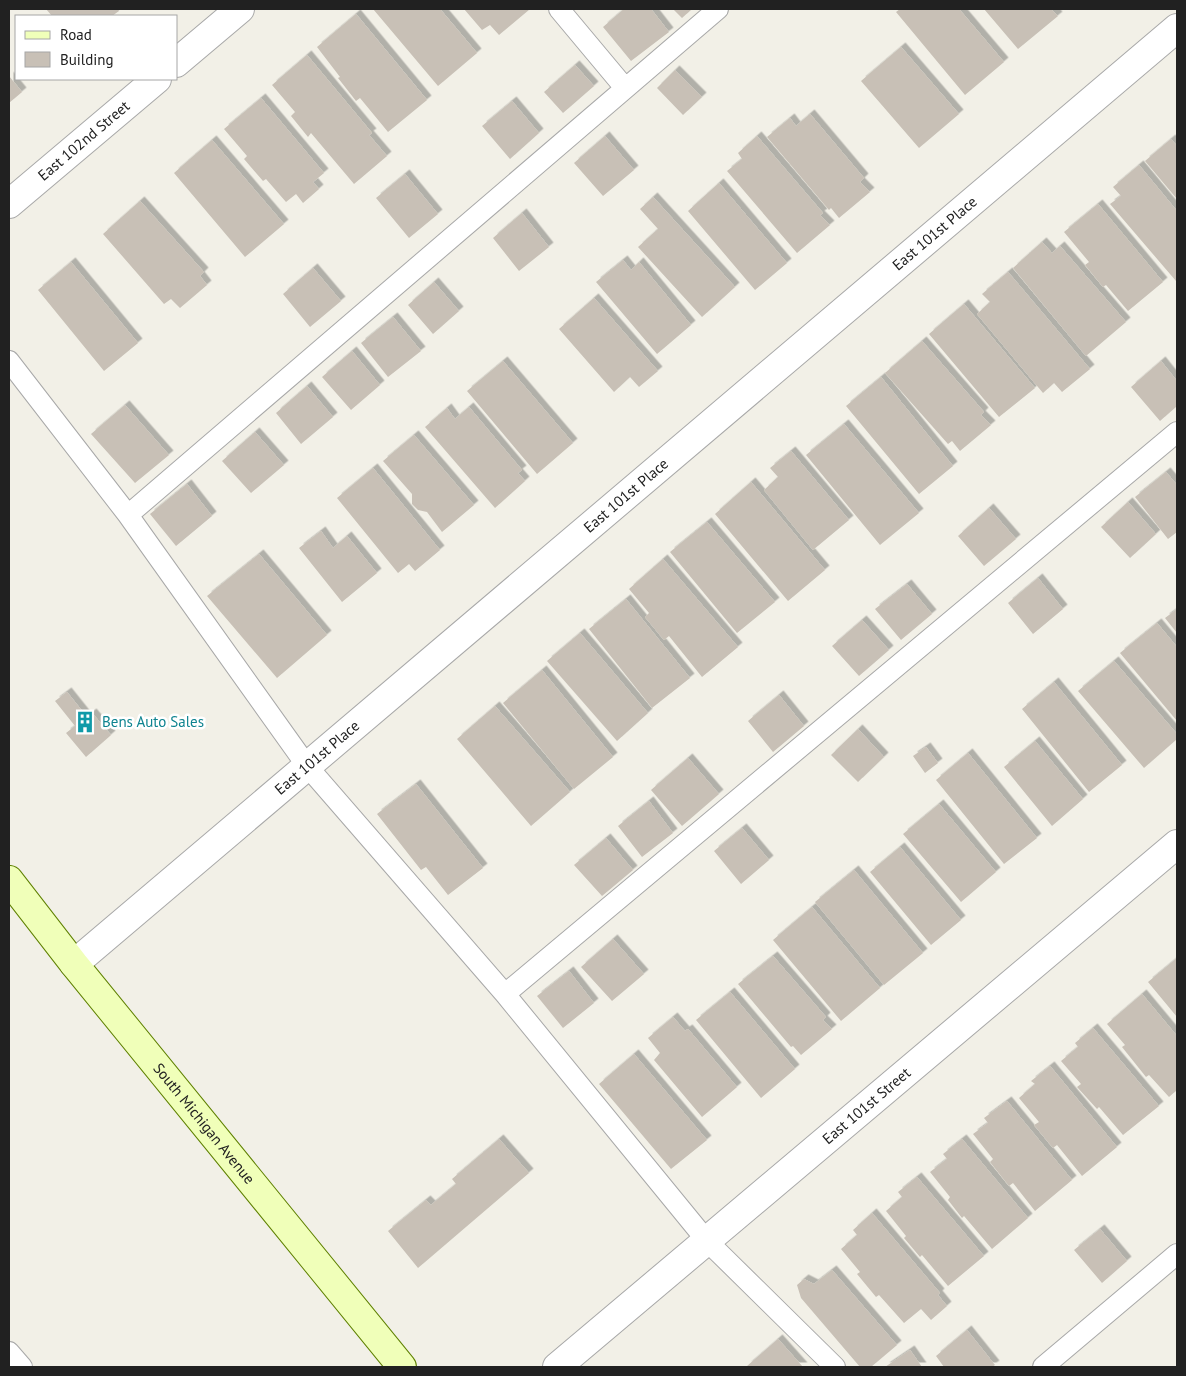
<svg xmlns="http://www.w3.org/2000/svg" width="1186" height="1376" viewBox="0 0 1186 1376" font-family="'PT Sans',sans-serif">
<defs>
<filter id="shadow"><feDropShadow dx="4.5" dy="-4.5" stdDeviation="0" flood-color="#0004"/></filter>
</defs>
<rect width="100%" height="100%" fill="#f2f0e7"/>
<!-- building -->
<path fill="#c8c0b6" filter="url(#shadow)" d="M 46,9 L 118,9 L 119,11 L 112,16 L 52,16 Z
M 373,9 L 440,9 L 477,53 L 438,86 Z
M 464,9 L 530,9 L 499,35 L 490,25 L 482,30 Z
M 624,9 L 651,9 L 669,32 L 631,61 L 603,27 Z
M 673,9 L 692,9 L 682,18 Z
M 900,9 L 959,9 L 1004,62 L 965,95 L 896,12 Z
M 984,9 L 1051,9 L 1058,16 L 1018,49 Z
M 356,14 L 427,100 L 388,132 L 360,98 L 356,101 L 338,78 L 340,77 L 317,47 Z
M 901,47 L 959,114 L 919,148 L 861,81 Z
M 307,55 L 372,133 L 369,135 L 387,156 L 354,184 L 311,133 L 308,137 L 291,116 L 295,112 L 272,85 Z
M 575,65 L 594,86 L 563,113 L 544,92 Z
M 675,70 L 702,97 L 683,115 L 657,88 Z
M 9,76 L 22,92 L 9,103 Z
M 261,98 L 324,173 L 313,182 L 319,189 L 303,203 L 296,194 L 286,202 L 266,179 L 263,181 L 244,159 L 247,156 L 224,129 Z
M 512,101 L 539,133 L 510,159 L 482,126 Z
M 810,114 L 864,178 L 860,182 L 870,192 L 839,218 L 831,208 L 829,210 L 767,137 L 790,118 L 796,126 Z
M 605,136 L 634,170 L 603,196 L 574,163 Z
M 757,136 L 823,213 L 820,215 L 830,225 L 797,253 L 727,171 L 742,159 L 738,153 Z
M 1171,139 L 1177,146 L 1177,199 L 1145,161 Z
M 212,140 L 284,224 L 245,257 L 174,173 Z
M 1139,165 L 1177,211 L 1176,281 L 1110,204 L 1121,196 L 1113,187 Z
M 405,174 L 438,214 L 409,238 L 376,198 Z
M 719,183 L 787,263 L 755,290 L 688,211 Z
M 653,197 L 735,287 L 702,317 L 638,247 L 658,229 L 640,209 Z
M 140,201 L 204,272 L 200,276 L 207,285 L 180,308 L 171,299 L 164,304 L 103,234 Z
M 1098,204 L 1163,282 L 1128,311 L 1106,285 L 1103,287 L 1085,265 L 1089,262 L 1064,232 Z
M 522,213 L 549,247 L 519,271 L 493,238 Z
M 1042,242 L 1052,253 L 1060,246 L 1126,322 L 1086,356 L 1013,268 Z
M 623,260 L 631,270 L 639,262 L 691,325 L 657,354 L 596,282 Z
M 71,262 L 138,343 L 104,371 L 38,290 Z
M 313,268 L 341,301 L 310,327 L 283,294 Z
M 1008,272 L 1090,369 L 1062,392 L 1054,383 L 1043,393 L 977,314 L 990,302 L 982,294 Z
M 434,282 L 459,311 L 433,334 L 408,305 Z
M 594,298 L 658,371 L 639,387 L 630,377 L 614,392 L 559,329 Z
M 964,304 L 1035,388 L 999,417 L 929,334 Z
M 393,317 L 421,351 L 388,377 L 361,343 Z
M 922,341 L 984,412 L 981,415 L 991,425 L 960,451 L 952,441 L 948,444 L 885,373 Z
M 352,351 L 380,385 L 351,410 L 322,377 Z
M 503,361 L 573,443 L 537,474 L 467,391 Z
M 1161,361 L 1177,381 L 1177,406 L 1160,421 L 1131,387 Z
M 881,377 L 953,466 L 919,494 L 846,406 Z
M 307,386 L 333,417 L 301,444 L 276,413 Z
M 125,405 L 169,455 L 135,483 L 91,434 Z
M 469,407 L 522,470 L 518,473 L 525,481 L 495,508 L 425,427 L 447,408 L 455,419 Z
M 844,424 L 919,513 L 880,545 L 806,455 Z
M 255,432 L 284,465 L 251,493 L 222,461 Z
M 414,435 L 474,505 L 442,532 L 427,512 L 418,510 L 412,504 L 412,494 L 383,461 Z
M 791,451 L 849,520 L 813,550 L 764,490 L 778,477 L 770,468 Z
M 373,468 L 440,550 L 415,571 L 409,564 L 398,573 L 337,498 Z
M 1166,472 L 1177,485 L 1177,532 L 1168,539 L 1135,497 Z
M 751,482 L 825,570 L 788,601 L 715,514 Z
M 187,484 L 212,516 L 176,546 L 150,514 Z
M 1128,502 L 1156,534 L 1130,558 L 1101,527 Z
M 989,508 L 1016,539 L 984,566 L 958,536 Z
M 707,522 L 775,602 L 737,633 L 670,552 Z
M 321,531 L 333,548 L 347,536 L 377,573 L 342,602 L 299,548 Z
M 259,554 L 327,635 L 277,678 L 207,596 Z
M 663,559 L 738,647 L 702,677 L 669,636 L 664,640 L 645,617 L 649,613 L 629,589 Z
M 1038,578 L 1063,609 L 1033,634 L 1008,603 Z
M 907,584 L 932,614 L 901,640 L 875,609 Z
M 626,599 L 690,678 L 652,708 L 589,629 Z
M 1177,609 L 1177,633 L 1165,618 Z
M 862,620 L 889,650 L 859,676 L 832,646 Z
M 1157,623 L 1177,647 L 1177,721 L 1120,653 Z
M 580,633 L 648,713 L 617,741 L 547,661 Z
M 1114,661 L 1177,734 L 1177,739 L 1144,768 L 1078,691 Z
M 542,670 L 613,757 L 574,789 L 503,703 Z
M 1054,682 L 1122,765 L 1089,792 L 1022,709 Z
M 67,692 L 87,717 L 92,713 L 111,735 L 86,757 L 66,733 L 75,726 L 55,701 Z
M 779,695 L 804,726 L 773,752 L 748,721 Z
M 495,706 L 570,792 L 531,826 L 457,739 Z
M 858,729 L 884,757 L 858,782 L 831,755 Z
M 1035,741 L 1083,799 L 1052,826 L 1004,767 Z
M 926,747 L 938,763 L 925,773 L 913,756 Z
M 968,753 L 1037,838 L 1004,864 L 936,780 Z
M 688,758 L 719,794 L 682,826 L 651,790 Z
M 416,784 L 483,868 L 448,895 L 426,867 L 421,870 L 377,814 Z
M 649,801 L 673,833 L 642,857 L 618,826 Z
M 939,804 L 996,872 L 961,902 L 903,834 Z
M 742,828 L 769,860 L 741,884 L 714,851 Z
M 606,838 L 633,870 L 602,896 L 574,865 Z
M 900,847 L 961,920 L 931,945 L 870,872 Z
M 854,870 L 923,953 L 884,985 L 815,902 Z
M 812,907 L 880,988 L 841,1021 L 773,940 Z
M 613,939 L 644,974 L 612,1001 L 581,967 Z
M 773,956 L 826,1017 L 823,1020 L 832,1029 L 801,1055 L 793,1046 L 791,1047 L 738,984 Z
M 1177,958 L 1177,1017 L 1148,982 Z
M 569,971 L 594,1003 L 563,1028 L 537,996 Z
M 730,992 L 795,1069 L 761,1098 L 696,1020 Z
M 1142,994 L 1177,1036 L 1177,1090 L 1169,1097 L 1149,1075 L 1146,1077 L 1122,1047 L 1125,1045 L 1107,1024 Z
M 673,1017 L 685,1031 L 688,1029 L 737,1087 L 702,1117 L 654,1060 L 660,1053 L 648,1038 Z
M 1093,1028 L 1159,1106 L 1123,1135 L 1099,1107 L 1097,1109 L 1077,1087 L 1081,1084 L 1061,1061 L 1078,1047 L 1075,1043 Z
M 634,1054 L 707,1140 L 671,1169 L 599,1084 Z
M 1050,1066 L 1117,1147 L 1082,1176 L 1057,1145 L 1053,1148 L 1034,1125 L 1039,1122 L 1019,1098 L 1035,1084 L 1031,1081 Z
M 1007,1101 L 1072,1180 L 1035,1211 L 1013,1183 L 1009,1186 L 990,1162 L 993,1159 L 973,1134 L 988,1123 L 984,1118 Z
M 499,1139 L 529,1173 L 418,1268 L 388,1231 L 426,1200 L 431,1205 L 456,1184 L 452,1179 Z
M 962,1139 L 1028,1218 L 992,1249 L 964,1216 L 962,1218 L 948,1200 L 950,1197 L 930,1172 L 947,1159 L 943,1154 Z
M 917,1177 L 984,1256 L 948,1286 L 922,1255 L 920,1257 L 904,1238 L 906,1236 L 886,1211 L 902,1197 L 898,1192 Z
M 872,1213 L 940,1293 L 938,1295 L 947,1306 L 931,1320 L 921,1309 L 904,1323 L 879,1295 L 876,1297 L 857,1274 L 860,1272 L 841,1249 L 857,1235 L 853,1230 Z
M 1100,1229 L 1127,1261 L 1102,1283 L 1074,1250 Z
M 832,1270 L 897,1345 L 871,1367 L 860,1367 L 801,1298 L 797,1285 L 804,1279 L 814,1284 Z
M 967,1330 L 995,1365 L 992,1367 L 944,1367 L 936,1356 Z
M 778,1339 L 803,1367 L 748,1367 L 747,1366 Z
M 910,1350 L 922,1367 L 885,1367 Z"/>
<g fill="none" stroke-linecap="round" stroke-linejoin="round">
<!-- lane casing -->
<g stroke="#a8a8a8" stroke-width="22">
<path id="lane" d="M 559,9 L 625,88
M 9,361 L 128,515 L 307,766 L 505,994 L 707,1241 L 835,1367
M 128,515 L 718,9
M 505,994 L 1177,432
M 9,1352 L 22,1367
M 1043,1367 L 1177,1254"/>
</g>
<!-- street casing -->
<g stroke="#a8a8a8" stroke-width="30">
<g id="street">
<path d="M 176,63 L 240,9"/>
<path id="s1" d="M 9,204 L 157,79"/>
<path id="s2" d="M 74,964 L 1177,28"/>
<path id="s3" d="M 557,1367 L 1177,844"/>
</g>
</g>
<!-- secondary casing -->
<g stroke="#5f8100" stroke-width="30">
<g id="secondary">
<path id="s4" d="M 9,880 L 74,964 L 402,1367"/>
</g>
</g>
<!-- lane -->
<use href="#lane" stroke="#fff" stroke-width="20"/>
<!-- street -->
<use href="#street" stroke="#fff" stroke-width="28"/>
<!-- secondary -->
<use href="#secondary" stroke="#f0ffb9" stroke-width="28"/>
</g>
<!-- icons -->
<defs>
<g id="building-bare" transform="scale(1.725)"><path d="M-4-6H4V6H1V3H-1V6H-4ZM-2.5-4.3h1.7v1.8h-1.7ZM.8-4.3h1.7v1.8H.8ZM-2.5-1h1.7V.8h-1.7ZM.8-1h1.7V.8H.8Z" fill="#0f9aa8" stroke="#fff" stroke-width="2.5" paint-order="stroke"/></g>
</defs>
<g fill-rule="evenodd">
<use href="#building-bare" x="85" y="722"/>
</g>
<g text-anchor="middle" stroke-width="5" stroke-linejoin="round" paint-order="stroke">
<!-- street labels -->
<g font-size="15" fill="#212121" stroke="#fff">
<text dy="5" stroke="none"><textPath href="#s1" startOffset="98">East 102nd Street</textPath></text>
<text dy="5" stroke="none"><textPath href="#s2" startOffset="1129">East 101st Place</textPath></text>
<text dy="5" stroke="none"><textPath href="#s2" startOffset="724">East 101st Place</textPath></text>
<text dy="5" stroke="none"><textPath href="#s2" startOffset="319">East 101st Place</textPath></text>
<text dy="5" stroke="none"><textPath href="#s3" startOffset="405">East 101st Street</textPath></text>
<text dy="5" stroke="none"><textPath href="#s4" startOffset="312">South Michigan Avenue</textPath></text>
</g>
<!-- culture labels -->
<g font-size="15" fill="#0d838f" stroke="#fff" text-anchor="start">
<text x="102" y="727">Bens Auto Sales</text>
</g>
</g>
<!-- border -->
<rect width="1186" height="1376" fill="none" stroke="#212121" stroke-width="20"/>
<!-- legend -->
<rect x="15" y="15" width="162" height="65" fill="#ffffff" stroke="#a6a6a6"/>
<rect x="25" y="31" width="25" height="8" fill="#f0ffb9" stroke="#a6a6a6"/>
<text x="60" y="40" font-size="15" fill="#212121">Road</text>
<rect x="25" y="52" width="25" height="15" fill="#c8c0b6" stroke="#a6a6a6"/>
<text x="60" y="65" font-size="15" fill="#212121">Building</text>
</svg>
